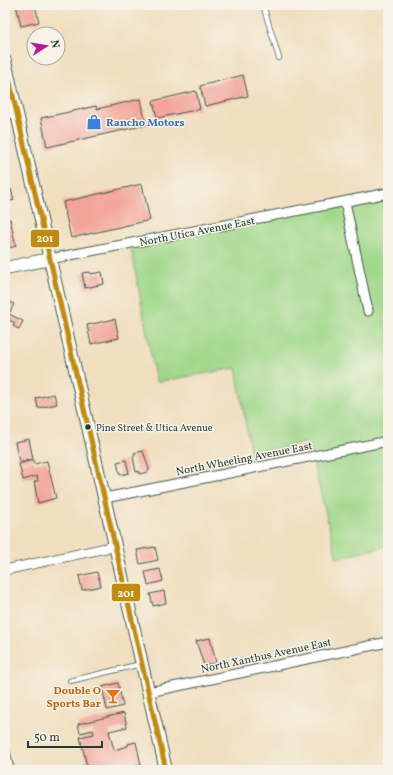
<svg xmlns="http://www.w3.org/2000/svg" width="393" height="775" viewBox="0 0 393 775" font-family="Vollkorn,serif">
<rect width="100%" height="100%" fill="#f7f3e8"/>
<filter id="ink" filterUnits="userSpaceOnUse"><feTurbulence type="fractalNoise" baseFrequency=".025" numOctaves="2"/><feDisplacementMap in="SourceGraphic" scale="8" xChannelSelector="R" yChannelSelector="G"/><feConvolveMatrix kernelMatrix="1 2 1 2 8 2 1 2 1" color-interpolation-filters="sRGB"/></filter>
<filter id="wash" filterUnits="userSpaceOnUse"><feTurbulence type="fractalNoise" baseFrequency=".012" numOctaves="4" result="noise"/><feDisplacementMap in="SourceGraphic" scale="16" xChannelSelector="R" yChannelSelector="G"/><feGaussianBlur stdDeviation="0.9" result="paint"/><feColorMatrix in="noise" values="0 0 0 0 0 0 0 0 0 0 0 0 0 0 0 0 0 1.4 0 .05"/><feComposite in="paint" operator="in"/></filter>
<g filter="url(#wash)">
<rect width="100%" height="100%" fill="#f0debe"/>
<!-- green -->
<path fill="#a0d88a" stroke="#608a5f" d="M 388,191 L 388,546 L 337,558 L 308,442 L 251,454 L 236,368 L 156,382 L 130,243 Z"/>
<g id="blocks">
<!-- building -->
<path fill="#f3a499" d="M 16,5 L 35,5 L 39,22 L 21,26 Z
M 243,75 L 248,96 L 205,106 L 200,86 Z
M 196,91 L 200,109 L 157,118 L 153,101 Z
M 141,99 L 146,125 L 47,147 L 41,118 L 96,106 L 97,109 Z
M 142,184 L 150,220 L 71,238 L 63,202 Z
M 11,189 L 14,200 L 5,203 L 5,191 Z
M 10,219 L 16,246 L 5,249 L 5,220 Z
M 90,272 L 91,274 L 102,272 L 104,284 L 85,288 L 82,273 Z
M 7,300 L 14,304 L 10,312 L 5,309 Z
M 5,312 L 23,321 L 19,329 L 13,326 L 15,323 L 5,318 Z
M 115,319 L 119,338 L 91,344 L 87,325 Z
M 54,394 L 57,404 L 38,408 L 36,398 Z
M 29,439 L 33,459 L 19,462 L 15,442 Z
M 143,451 L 149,469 L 148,472 L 139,474 L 139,471 L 136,472 L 133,456 L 135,456 L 134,453 Z
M 33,460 L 34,464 L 47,461 L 56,498 L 38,503 L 34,482 L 38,481 L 37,476 L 23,480 L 19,464 Z
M 126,460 L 129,473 L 120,475 L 117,462 Z
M 155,547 L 158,560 L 140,564 L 137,550 Z
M 160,569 L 163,581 L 148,585 L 145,572 Z
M 97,572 L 101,586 L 82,590 L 79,576 Z
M 164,591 L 166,603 L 153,606 L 150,594 Z
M 210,638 L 216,663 L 204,665 L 196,641 Z
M 118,683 L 123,706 L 107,710 L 102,687 Z
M 124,713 L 127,727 L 109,731 L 114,750 L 128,746 L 128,744 L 136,742 L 141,765 L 119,770 L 88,770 L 80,737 L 94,734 L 93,730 L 80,733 L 78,724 Z"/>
</g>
</g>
<g filter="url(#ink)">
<use href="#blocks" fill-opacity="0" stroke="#3e5549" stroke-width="1"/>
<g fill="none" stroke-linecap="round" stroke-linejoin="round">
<!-- service casing -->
<g stroke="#3e5549" stroke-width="6">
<path id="service" d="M 263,5 L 279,58
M 70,681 L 141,664"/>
</g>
<!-- minor casing -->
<g stroke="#3e5549" stroke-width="11">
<path id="minor" d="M 5,114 L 17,112
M 345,202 L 368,311
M 50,259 L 388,193
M 105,498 L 388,441
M 5,570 L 115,546
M 149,692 L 388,642
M 5,751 L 9,770"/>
</g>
<!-- secondary casing -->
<g stroke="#3e5549" stroke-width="14">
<path id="secondary" d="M 5,61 L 166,770
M 5,268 L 50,259"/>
</g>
<!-- service -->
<use href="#service" stroke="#fff" stroke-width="4.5"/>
<!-- minor -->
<use href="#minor" stroke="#fff" stroke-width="9"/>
<!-- secondary -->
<use href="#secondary" stroke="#fff" stroke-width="12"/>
<!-- bus-1 casing -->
<g stroke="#f7f3e8" stroke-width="8">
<path id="bus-1" d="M 5,61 L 166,770"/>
</g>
<!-- bus-1 -->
<use href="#bus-1" stroke="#c18c0d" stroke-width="5"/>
</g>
</g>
<!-- icons -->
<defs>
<g id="shop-bare" transform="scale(1.2)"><path d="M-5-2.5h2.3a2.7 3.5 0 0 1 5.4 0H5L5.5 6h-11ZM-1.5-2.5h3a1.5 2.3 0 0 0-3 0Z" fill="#3f7fe0" stroke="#f7f3e8" stroke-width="2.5" paint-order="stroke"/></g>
<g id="bar-bare" transform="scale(1.2)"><path d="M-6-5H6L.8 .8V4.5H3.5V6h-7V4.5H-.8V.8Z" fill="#e8710a" stroke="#f7f3e8" stroke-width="2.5" paint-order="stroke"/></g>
</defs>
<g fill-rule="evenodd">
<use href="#shop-bare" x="94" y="122"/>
<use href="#bar-bare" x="113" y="696"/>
</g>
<!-- markers -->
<circle fill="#1f3d34" stroke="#f7f3e8" stroke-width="1.5" cx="88" cy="427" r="3.5"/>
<g text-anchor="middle" stroke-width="3" stroke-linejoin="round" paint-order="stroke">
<!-- bus labels -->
<g font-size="10" fill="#1f3d34" stroke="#f7f3e8" text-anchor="start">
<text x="96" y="431">Pine Street &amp; Utica Avenue</text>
</g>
<!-- shop labels -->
<g font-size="11" font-weight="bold" fill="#366cbe" stroke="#f7f3e8" text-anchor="start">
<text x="106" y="126">Rancho Motors</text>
</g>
<!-- street labels -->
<g font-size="11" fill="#1f3d34" stroke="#f7f3e8">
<text transform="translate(197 231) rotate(-11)" y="4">North Utica Avenue East</text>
<text transform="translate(244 458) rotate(-11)" y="4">North Wheeling Avenue East</text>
<text transform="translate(266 655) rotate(-12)" y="4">North Xanthus Avenue East</text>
</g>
<!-- food labels -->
<g font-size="11" font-weight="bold" fill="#c56008" stroke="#f7f3e8" text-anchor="end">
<text x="101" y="694">Double O<tspan x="101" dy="13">Sports Bar</tspan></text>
</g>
</g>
<g stroke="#f7f3e8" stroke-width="1.5">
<rect x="30" y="229" width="30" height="19" rx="4" fill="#c18c0d"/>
<rect x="111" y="583" width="30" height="19" rx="4" fill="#c18c0d"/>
</g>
<g font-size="11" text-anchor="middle" font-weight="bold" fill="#fff">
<text x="45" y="242">201</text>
<text x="126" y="597">201</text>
</g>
<!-- margin -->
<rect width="393" height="775" fill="none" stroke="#f7f3e8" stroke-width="20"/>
<!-- north arrow -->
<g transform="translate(46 46) rotate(78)"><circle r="19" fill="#f7f3e8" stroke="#a1aaa0"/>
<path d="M0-3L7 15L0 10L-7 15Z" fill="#b5179e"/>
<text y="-6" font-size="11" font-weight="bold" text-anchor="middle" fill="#1f3d34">N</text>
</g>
<!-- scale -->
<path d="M28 741v6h74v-6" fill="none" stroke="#1f3d34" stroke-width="2"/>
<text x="34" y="741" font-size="12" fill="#1f3d34" stroke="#f7f3e8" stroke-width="3" paint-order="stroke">50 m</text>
</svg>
